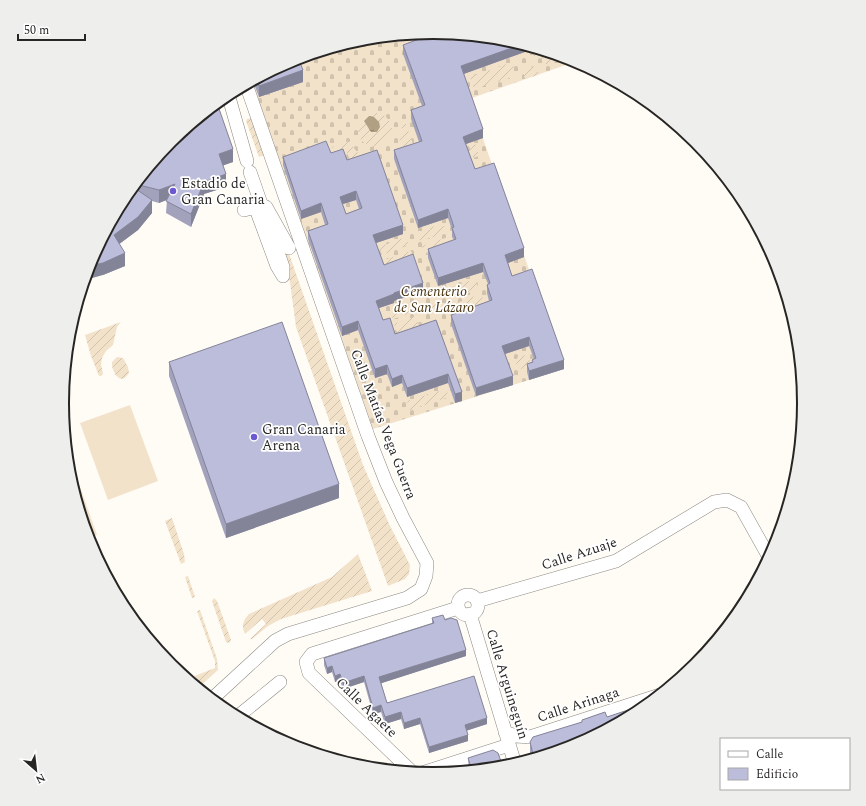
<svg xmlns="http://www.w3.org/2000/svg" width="866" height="806" viewBox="0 0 866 806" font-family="Spectral,serif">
<defs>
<pattern id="cemetery-stones" width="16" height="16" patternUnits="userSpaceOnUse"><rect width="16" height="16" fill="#f3e2ca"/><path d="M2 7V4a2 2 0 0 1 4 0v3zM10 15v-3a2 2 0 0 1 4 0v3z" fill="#d0c2ad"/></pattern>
<pattern id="garden-furrows" width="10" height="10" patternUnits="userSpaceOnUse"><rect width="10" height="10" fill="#f3e2ca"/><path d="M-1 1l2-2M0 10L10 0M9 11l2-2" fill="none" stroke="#d0c2ad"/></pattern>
<pattern id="water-ripples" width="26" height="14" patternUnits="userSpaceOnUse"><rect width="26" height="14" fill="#b2a085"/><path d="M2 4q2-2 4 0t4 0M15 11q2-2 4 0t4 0" fill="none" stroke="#91826d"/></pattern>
</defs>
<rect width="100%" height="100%" fill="#fffbf5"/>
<!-- cemetery -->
<path fill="url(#cemetery-stones)" d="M 433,32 L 506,39 L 577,61 L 469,99 L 564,369 L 373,429 L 252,81 L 291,60 L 361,39 Z"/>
<!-- garden -->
<path fill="url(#garden-furrows)" d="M 544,51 L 567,58 L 547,65 C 543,59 538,56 531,56 Z
M 516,61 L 512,70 L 513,77 L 474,89 L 470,77 Z
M 528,66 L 535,67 L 538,71 L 538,75 L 525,79 L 523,71 Z
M358 130a17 17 0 1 1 34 0a17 17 0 1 1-34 0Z
M 252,118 L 265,155 L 259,157 L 246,121 L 247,119 Z
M 405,121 L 414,147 L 392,154 L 391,151 C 400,144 404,135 401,123 Z
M 349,141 L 357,152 L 365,156 L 351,163 L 346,150 L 334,154 L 332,147 Z
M 475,143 L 479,156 L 473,158 L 469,146 Z
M 271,220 L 287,248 L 363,465 L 390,526 L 410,565 L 409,574 L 405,579 L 388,586 L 296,327 L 289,275 Z
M 443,223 L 447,233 L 420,241 L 417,234 L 419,232 Z
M 406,237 L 409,245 L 382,255 L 379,247 Z
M 448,237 L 451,246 L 426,254 L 424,253 L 422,246 Z
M 411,251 L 414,257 L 387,267 L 384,260 Z
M 475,279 L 479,289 L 456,297 L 452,287 Z
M 481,294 L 486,305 L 463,313 L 459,302 Z
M430 306a6 6 0 1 1 12 0a6 6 0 1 1-12 0Z
M 413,302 L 417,311 L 393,319 L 389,311 Z
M 416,316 L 420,329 L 399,338 L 394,324 Z
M 121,322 L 117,327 L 113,345 L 106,351 L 102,358 L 101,364 L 103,374 L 101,376 L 99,376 L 91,356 L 85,335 Z
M516 362a7 7 0 1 1 14 0a7 7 0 1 1-14 0Z
M 117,357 L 123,358 L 128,367 L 129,373 C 121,387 111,372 112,362 Z
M 446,389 L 449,397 L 410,410 L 407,401 Z
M 172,518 L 184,554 L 185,562 L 181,564 L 165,521 Z
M 358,554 L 372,591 L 281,619 L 268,626 L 252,639 L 250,639 L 266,624 L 262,619 L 245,634 C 241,626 243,620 249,614 L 332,577 Z
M 188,576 L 195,597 L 192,598 L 185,577 Z
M 214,598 L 217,601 L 231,640 L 229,643 L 226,642 L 212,601 Z
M 200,610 L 217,659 L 218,670 L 198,688 L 195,685 L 192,677 L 215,668 L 215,661 L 197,611 Z"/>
<!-- pitch -->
<path fill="#f3e2ca" d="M 130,405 L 158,481 L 108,500 L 80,423 Z
M 66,447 L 97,535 L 88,538 L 69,475 Z"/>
<!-- water -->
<path fill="url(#water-ripples)" d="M 369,116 L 374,117 L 379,122 L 380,127 L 377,132 L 371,132 L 364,121 Z"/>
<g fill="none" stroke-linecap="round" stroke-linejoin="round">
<!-- minor casing -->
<g stroke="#8c8984" stroke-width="14">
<path id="minor" d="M 228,94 L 247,161
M 250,172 L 283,267 L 283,276 L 277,266 L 256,209
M 244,210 L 262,205 L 266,207 L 289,248
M458 605a10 10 0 1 1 20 0a10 10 0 1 1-20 0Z
M 477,601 L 616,561 L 714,502 L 727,500 L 741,507 L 769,557
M 470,614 L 515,764
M 212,699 L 275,641 L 288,634 L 407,598 L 421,589 L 426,576 L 427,563 L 403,518 L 386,482 L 368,436 L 246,84
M 237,717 L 280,682
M 505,732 L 516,736 L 530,737 L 660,695
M 412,772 L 309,673 L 306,662 L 312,654 L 458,608
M 422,773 L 509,745"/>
</g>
<!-- minor -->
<use href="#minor" stroke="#fff" stroke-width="13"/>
</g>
<!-- wall -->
<path fill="#a2a2bc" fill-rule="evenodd" d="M 506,39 L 536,48 L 463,74 L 483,138 L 466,144 L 475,169 L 524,257 L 508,263 L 512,276 L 564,369 L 529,380 L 527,372 L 527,364 L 532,362 L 534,359 L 529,346 L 505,354 L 513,385 L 476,396 L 451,324 L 451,315 L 489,301 L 487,293 L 487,285 L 488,284 L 483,272 L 438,286 L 428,258 L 428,249 L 454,240 L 452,237 L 452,230 L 448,218 L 418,228 L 394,159 L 394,150 L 419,142 L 411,119 L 411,110 L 422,106 L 403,54 L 403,45 Z
M 291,60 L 303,82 L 259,97 L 253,81 Z
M 171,140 L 233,162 L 223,165 L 226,187 L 204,194 L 191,227 L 166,213 L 167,200 L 159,203 L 152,201 L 152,213 L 138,230 L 119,244 L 125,266 L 103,275 L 125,197 Z
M 331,153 L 347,160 L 403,234 L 376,243 L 384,265 L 423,291 L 394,301 L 394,303 L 379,308 L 383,320 L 395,334 L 436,320 L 462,401 L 455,403 L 448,383 L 407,397 L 402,383 L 392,387 L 387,374 L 375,378 L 358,330 L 342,336 L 308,239 L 308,231 L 325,225 L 321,212 L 301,219 L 283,165 L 283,157 ZM 356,200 L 359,209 L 346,214 L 342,204 Z
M 169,362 L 339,498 L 226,538 L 169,376 Z
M 432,618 L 445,620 L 466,656 L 381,683 L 387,703 L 487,724 L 466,731 L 468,741 L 429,753 L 420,724 L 404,729 L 401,719 L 385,724 L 381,712 L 373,714 L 364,682 L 343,689 L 340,681 L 335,682 L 332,672 L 327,674 L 324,665 L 324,658 L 432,624 Z
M 605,712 L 575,746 L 531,759 L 530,755 L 530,742 L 582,722 L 582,720 Z
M 468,758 L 503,767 L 469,770 Z"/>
<!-- shaded-wall -->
<path fill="#848499" d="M 523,44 L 536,48 L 461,75 L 461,66 Z
M 303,70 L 303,82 L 259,97 L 259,86 Z
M 483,129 L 483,138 L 463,145 L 463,137 Z
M 233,149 L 233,162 L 219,167 L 219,154 Z
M 226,174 L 226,187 L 204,194 L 191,227 L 191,214 L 204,182 Z
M 175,184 L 175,196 L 159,203 L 159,190 Z
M 356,191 L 356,200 L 340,205 L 340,197 Z
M 152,200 L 152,213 L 138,230 L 114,248 L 114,235 Z
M 321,203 L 321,212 L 301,219 L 301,211 Z
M 448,209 L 448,218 L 418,228 L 418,220 Z
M 403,225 L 403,234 L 373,244 L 373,235 Z
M 524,248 L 524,257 L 505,264 L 505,255 Z
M 125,253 L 125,266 L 103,275 L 85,280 L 89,266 Z
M 483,263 L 483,272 L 438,286 L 438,278 Z
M 423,283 L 423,291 L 394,301 L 394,303 L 376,309 L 376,301 L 394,293 Z
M 358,321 L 358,330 L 342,336 L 342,327 Z
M 529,337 L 529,346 L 502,355 L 502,346 Z
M 564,360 L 564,369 L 529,380 L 529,371 Z
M 387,365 L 387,374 L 375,378 L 375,369 Z
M 448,374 L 448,383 L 407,397 L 407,388 Z
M 402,375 L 402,383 L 392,387 L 392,379 Z
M 513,376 L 513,385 L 476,396 L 476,388 Z
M 462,392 L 462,401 L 455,403 L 455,394 Z
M 339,484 L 339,498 L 226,538 L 226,524 Z
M 466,650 L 466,656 L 379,684 L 379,677 Z
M 332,666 L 332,672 L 327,674 L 327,668 Z
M 340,674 L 340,681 L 335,682 L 335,676 Z
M 364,676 L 364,682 L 343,689 L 343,683 Z
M 381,705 L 381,712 L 373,714 L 373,708 Z
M 401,712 L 401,719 L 385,724 L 385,717 Z
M 420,718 L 420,724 L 404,729 L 404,723 Z
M 487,718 L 487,724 L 465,731 L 465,725 Z
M 468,735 L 468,741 L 429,753 L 429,747 Z"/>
<!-- building -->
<path fill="#bcbcdb" stroke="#848499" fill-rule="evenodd" d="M 438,32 L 506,39 L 523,44 L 461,66 L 483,129 L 463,137 L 475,169 L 494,163 L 524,248 L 505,255 L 512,276 L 532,269 L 564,360 L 529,371 L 527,364 L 533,362 L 532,360 L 536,358 L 529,337 L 502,346 L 513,376 L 476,388 L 451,315 L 492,300 L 487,285 L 490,283 L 483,263 L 438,278 L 428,249 L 456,239 L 452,228 L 454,227 L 448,209 L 418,220 L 394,150 L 422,141 L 411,110 L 425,105 L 403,45 Z
M 298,58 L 303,70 L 259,86 L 257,79 L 291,60 Z
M 217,103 L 233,149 L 219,154 L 226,174 L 204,182 L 191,214 L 166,201 L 175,184 L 159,190 L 135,184 L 171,140 Z
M 326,141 L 331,153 L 343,149 L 347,160 L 377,150 L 403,225 L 373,235 L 384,265 L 413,254 L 423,283 L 394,293 L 394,294 L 376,301 L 383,320 L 390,318 L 395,334 L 436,320 L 462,392 L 455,394 L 448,374 L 407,388 L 402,375 L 392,379 L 387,365 L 375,369 L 358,321 L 342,327 L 308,231 L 328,224 L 321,203 L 301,211 L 283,157 ZM 356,191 L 362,208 L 346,214 L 340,197 Z
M 133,187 L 152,200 L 138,217 L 114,235 L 125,253 L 103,263 L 89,266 L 90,261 L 125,197 Z
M 282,322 L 339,484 L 226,524 L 169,362 Z
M 443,615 L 445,620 L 451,618 L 457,620 L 466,650 L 379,677 L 387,703 L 474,676 L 487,718 L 465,725 L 468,735 L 429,747 L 420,718 L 404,723 L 401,712 L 385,717 L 381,705 L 373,708 L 364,676 L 343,683 L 340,674 L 335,676 L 332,666 L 327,668 L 324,658 L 434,623 L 432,618 Z
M 640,706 L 641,710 L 639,712 L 575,746 L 534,758 L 530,742 L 533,737 L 582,722 L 582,720 L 605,712 L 607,717 Z
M 493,750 L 498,753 L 503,767 L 472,770 L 468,758 Z"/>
<!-- markers -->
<g fill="#6c59d2" stroke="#fff" stroke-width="1.5">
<circle cx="173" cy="191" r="4"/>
<circle cx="254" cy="437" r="4"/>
</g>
<g text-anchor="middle" stroke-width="3.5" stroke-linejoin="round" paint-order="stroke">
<!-- poi labels -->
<g font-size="14" fill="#272624" stroke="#fff" text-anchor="start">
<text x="181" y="188">Estadio de<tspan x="181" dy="16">Gran Canaria</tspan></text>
<text x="262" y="434">Gran Canaria<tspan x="262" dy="16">Arena</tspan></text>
</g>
<!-- park labels -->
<g font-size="14" font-style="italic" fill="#46320d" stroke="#fff">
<text x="434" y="296">Cementerio<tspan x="434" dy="16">de San Lázaro</tspan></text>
</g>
<!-- street labels -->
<g font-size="14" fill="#272624" stroke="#fff">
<text transform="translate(384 424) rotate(69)" y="5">Calle Matías Vega Guerra</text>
<text transform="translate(579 553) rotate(-18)" y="5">Calle Azuaje</text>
<text transform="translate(508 684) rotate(73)" y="5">Calle Arguineguín</text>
<text transform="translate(578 704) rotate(-18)" y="5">Calle Arinaga</text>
<text transform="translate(367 707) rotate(44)" y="5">Calle Agaete</text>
</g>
</g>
<!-- crop -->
<path d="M0 0H866V806H0ZM69 403a364 364 0 1 1 728 0a364 364 0 1 1-728 0Z" fill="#eeeeed" fill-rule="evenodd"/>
<path fill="none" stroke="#272624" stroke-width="2" d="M69 403a364 364 0 1 1 728 0a364 364 0 1 1-728 0Z"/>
<!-- legend -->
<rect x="720" y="738" width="130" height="52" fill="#ffffff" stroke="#a9a8a7"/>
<rect x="728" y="751" width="20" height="6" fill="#ffffff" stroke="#a9a8a7"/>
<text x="756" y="758" font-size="12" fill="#272624">Calle</text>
<rect x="728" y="768" width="20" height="12" fill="#bcbcdb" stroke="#a9a8a7"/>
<text x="756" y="778" font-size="12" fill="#272624">Edificio</text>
<!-- north arrow -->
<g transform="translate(36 770) rotate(152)" stroke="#ffffff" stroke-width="3" paint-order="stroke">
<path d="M0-3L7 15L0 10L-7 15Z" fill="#272624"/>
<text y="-6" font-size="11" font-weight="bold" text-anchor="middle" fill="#272624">N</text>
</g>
<!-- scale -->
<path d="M18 34v6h67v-6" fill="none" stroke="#272624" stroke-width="2"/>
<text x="24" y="34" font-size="12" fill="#272624" stroke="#ffffff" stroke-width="3" paint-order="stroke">50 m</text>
</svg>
